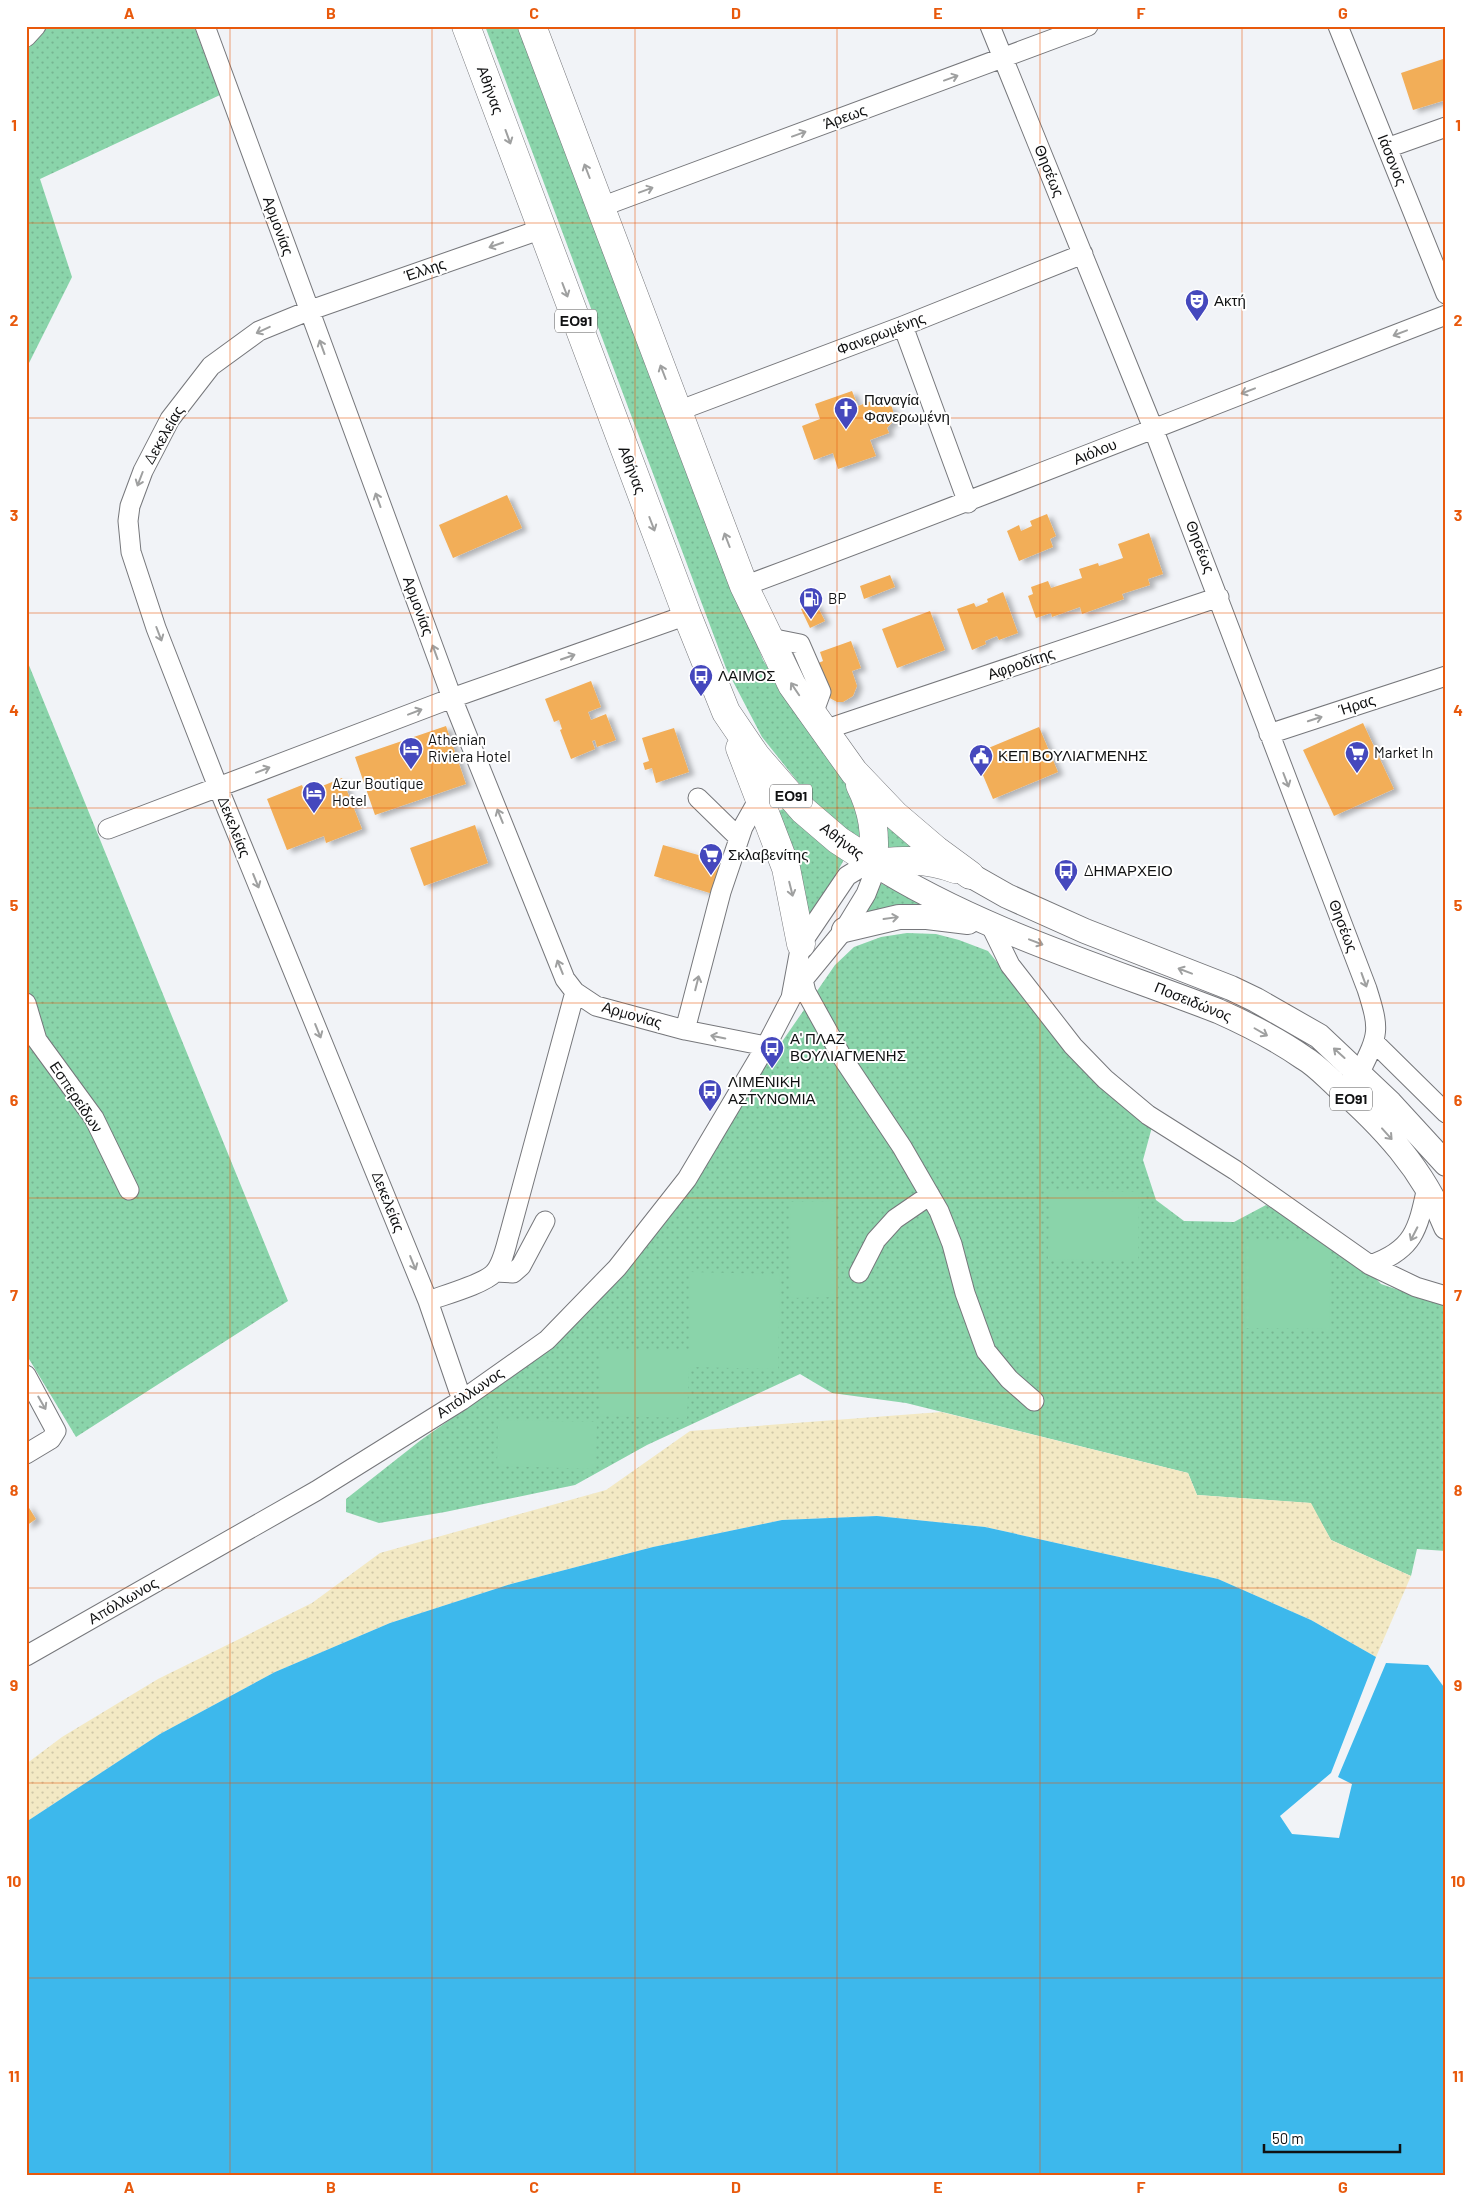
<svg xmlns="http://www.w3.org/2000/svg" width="1472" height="2201" viewBox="0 0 1472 2201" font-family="Barlow,sans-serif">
<defs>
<pattern id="grass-dots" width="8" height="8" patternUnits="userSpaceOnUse" patternTransform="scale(1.25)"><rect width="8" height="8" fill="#8ad4aa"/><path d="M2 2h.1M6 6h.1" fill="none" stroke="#76b591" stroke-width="1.8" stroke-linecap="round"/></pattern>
<pattern id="sand-dots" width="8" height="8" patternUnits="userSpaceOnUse" patternTransform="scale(1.25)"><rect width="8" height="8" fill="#f3e9c4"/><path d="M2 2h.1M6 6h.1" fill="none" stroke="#cfc7a7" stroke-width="1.8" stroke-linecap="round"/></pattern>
<filter id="shadow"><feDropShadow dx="5.5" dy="3" stdDeviation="2.5" flood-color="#0004"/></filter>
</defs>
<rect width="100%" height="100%" fill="#f1f3f7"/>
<!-- grass -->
<path fill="url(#grass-dots)" d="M 28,26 L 194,26 L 220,95 L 40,179 L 72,277 L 26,369 L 26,38 Z
M 485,26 L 518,26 L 763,660 L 801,720 L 855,792 L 866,842 L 825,816 L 762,737 L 726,668 Z
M 26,658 L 288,1301 L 76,1437 L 26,1354 Z
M 787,807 L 845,858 L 806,927 L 777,812 Z
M 885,822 L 928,855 L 886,855 L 888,839 Z
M 880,883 L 930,906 L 857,919 Z
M 907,933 L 936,934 L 959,940 L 988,951 L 1094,1082 L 1152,1127 L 1143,1160 L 1156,1200 L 1184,1221 L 1234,1222 L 1266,1205 L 1351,1252 L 1381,1284 L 1446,1306 L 1446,1551 L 1417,1549 L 1411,1576 L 1331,1540 L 1310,1503 L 1197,1495 L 1188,1473 L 906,1403 L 832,1393 L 800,1374 L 647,1445 L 575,1485 L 445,1512 L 379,1523 L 346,1512 L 346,1499 L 421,1440 L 546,1352 L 636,1253 L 835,965 L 854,947 L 881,937 Z"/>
<!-- sand -->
<path fill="url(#sand-dots)" d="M 941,1412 L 1188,1473 L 1197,1495 L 1311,1503 L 1331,1540 L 1411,1576 L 1376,1657 L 1311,1620 L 1218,1579 L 985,1527 L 877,1516 L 782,1520 L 653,1547 L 511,1584 L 390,1623 L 275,1672 L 160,1734 L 26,1822 L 26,1764 L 62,1737 L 158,1679 L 312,1603 L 380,1553 L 606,1490 L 690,1431 Z"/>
<!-- garden -->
<path fill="#8ad4aa" d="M 1050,1190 L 1139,1192 L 1138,1261 L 1048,1259 Z
M 836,1201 L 838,1297 L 791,1298 L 790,1202 Z
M 1246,1239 L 1331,1241 L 1329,1329 L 1244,1328 Z
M 690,1272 L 780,1274 L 778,1369 L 689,1367 L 687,1418 L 599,1416 L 600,1349 L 689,1350 Z
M 498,1420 L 597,1422 L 595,1469 L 497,1466 Z"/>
<!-- water -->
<path fill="#3db8ec" d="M 877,1516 L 985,1527 L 1218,1579 L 1311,1620 L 1376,1657 L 1331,1773 L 1280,1816 L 1292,1834 L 1339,1838 L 1352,1784 L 1338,1777 L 1386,1663 L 1428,1665 L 1446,1690 L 1446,2175 L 26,2175 L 26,1822 L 160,1734 L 275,1672 L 390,1623 L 511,1584 L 653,1547 L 782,1520 Z"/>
<!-- building -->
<path fill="#f2ae59" filter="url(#shadow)" d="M 1446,58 L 1446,100 L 1413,110 L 1401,73 Z
M 852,391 L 858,406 L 877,399 L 879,405 L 888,405 L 892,407 L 895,419 L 887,428 L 889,433 L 870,440 L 876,456 L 838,469 L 833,453 L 814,460 L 802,426 L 820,419 L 815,404 Z
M 507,495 L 522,528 L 453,558 L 439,525 Z
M 1047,514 L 1056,536 L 1050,539 L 1053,547 L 1019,561 L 1007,531 L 1019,525 L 1021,531 L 1032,526 L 1030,521 Z
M 1149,533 L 1163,574 L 1148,579 L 1150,585 L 1122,594 L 1124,599 L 1082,614 L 1080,607 L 1052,617 L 1051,613 L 1036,618 L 1028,596 L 1033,594 L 1031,587 L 1048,581 L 1051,588 L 1082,578 L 1079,569 L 1098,563 L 1099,566 L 1123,558 L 1118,544 Z
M 890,575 L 895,587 L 864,599 L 860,586 Z
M 1003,592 L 1018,633 L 999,640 L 997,636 L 985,641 L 986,644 L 972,650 L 957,609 L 974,603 L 976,607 L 988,602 L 987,599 Z
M 815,602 L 825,621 L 810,628 L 801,609 Z
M 930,611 L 945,650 L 897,668 L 882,629 Z
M 851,641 L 861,668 L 852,671 L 857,686 L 853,696 L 843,702 L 837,702 L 828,697 L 814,665 L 823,661 L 820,652 Z
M 591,681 L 601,707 L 588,712 L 591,720 L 606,714 L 616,740 L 597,747 L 595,740 L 592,741 L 595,749 L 571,759 L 560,730 L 562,729 L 559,720 L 554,722 L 545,699 Z
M 1363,723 L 1394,789 L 1334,816 L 1303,750 Z
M 446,726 L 466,784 L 375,815 L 355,757 Z
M 1039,727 L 1058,772 L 993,799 L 974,754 Z
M 674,728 L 689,772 L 656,783 L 652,768 L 645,770 L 643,763 L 649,761 L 642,738 Z
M 342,778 L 362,829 L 326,843 L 324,836 L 287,850 L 267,799 L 302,785 L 305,793 Z
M 475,825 L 488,863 L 424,886 L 410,848 Z
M 663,845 L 723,862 L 713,894 L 654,876 Z
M 26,1503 L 36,1519 L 26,1526 Z"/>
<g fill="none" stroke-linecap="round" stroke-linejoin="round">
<!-- minor casing -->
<g stroke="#76777b" stroke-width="21">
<path id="minor" d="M 205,26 L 452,698 L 565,979 L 575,992 L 596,1006 L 685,1030 L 766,1046
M 990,26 L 1153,428 L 1367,989 C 1380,1030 1379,1034 1360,1072
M 1338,26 L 1446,294
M 26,37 L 36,26
M 1387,148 L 1446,127
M 601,207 L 1088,26
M 903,326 L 968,503
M 678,411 L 903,326 L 1083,254
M 744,586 C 979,499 1212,405 1446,315
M 770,638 L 800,644 L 821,692 L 813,714
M 824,730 L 1219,597
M 1269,734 L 1446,676
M 698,798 L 739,838
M 108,829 L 452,698 L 687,615
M 990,924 L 1010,965 L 1073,1046 L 1105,1079 L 1148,1115 L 1235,1170 L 1370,1265 L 1416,1287 L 1446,1296
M 803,980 L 806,992 L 842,1057 L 902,1147 L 939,1211 L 952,1244 L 965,1293 L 986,1351 L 1009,1379 L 1034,1401
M 26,1003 L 37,1040 L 94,1118 L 129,1190
M 685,1030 L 721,892 L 743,827 L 760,797
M 1375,1043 L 1446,1113
M 1370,1265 C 1414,1250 1418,1229 1427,1187
M 495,1272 L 513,1273 L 521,1266 L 545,1221
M 859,1273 L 876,1240 L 895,1219 L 930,1195
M 428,1301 C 444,1295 484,1284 494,1273 C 503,1264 506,1245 510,1232 L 575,992
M 26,1375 L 56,1431 L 51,1439 L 26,1454
M 462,1400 L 428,1301 L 218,787 L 156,628 L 131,552 L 128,521 L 130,506 L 143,471 L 170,419 L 211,366 L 259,331 L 308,311 L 542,229
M 26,1656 L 316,1491 L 462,1400 L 547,1340 L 617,1268 L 687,1179 L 766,1046 L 791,998 L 803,980 L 844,930 L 866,894 L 873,876 L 873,863 L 860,868 L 847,876 L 801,944 L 791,998"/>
</g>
<!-- major casing -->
<g stroke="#76777b" stroke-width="26">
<path id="major" d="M 873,863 C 977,929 1103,967 1218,1011 C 1247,1024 1277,1039 1304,1058 C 1316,1065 1326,1076 1336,1085 C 1382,1125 1424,1170 1446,1227
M 970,875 L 1007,896 L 1085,931 L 1231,988 L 1256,1000 L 1319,1036 L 1390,1103 L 1446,1164
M 844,930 L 899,917 L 927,917 L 968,922"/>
</g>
<!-- highway casing -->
<g stroke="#76777b" stroke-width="29">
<path id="highway" d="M 466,26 L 687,615 L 726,712 L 756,756 L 803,810 L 838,840 L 873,863
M 532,26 L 744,586 L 792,685 L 854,772 L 895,815 L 936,850 L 970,875
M 740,748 L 786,868 L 801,944
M 860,785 C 873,811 876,834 873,863
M 873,863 C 905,860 925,858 955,869"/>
</g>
<!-- minor -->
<use href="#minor" stroke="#fff" stroke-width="19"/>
<!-- major -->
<use href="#major" stroke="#fff" stroke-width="24"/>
<!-- highway -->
<use href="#highway" stroke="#fff" stroke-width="28"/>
</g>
<!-- one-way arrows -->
<defs><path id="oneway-shaft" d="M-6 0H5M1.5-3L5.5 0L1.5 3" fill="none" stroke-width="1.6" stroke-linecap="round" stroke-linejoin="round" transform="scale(1.25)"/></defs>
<g stroke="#9fa0a0">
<use href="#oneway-shaft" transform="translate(951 78) rotate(-20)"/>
<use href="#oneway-shaft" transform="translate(799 134) rotate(-20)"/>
<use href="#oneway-shaft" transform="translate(508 137) rotate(70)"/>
<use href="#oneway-shaft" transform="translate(587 171) rotate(-111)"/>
<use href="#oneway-shaft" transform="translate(646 190) rotate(-20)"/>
<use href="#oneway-shaft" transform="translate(496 245) rotate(161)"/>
<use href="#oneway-shaft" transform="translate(565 290) rotate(69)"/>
<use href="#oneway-shaft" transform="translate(263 330) rotate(155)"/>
<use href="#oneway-shaft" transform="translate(1400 333) rotate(159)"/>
<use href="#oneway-shaft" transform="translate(322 347) rotate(-110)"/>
<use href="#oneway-shaft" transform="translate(663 372) rotate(-111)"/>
<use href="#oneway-shaft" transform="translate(1248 391) rotate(159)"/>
<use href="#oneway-shaft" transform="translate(140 479) rotate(111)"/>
<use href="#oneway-shaft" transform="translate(378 500) rotate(-110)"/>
<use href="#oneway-shaft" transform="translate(652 524) rotate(69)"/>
<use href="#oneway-shaft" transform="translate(727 540) rotate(-111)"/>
<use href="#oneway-shaft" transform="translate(159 634) rotate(69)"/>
<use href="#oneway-shaft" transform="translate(435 652) rotate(-110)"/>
<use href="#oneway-shaft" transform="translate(568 657) rotate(-19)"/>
<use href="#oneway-shaft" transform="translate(795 689) rotate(-124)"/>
<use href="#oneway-shaft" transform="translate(415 712) rotate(-21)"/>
<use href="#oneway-shaft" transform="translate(1315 719) rotate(-18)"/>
<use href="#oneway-shaft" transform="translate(263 770) rotate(-21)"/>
<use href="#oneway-shaft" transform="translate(1286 780) rotate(69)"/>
<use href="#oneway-shaft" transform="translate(500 816) rotate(-112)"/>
<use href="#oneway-shaft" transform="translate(256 881) rotate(68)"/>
<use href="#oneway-shaft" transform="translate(791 889) rotate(76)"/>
<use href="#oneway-shaft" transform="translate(891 918) rotate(-8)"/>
<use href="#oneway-shaft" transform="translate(1036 942) rotate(21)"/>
<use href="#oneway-shaft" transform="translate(560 967) rotate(-112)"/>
<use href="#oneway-shaft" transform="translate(1185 971) rotate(-159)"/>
<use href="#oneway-shaft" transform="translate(1364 980) rotate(70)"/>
<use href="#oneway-shaft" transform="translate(697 983) rotate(-76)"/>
<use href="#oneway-shaft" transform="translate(318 1031) rotate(68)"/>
<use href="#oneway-shaft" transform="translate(1261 1032) rotate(30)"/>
<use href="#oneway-shaft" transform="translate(718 1037) rotate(-169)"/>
<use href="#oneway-shaft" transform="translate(1339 1053) rotate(-138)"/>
<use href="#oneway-shaft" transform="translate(1387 1134) rotate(48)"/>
<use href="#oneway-shaft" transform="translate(1414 1234) rotate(117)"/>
<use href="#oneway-shaft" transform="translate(413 1263) rotate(68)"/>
<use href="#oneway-shaft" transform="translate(42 1403) rotate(60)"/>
</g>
<!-- grid -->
<path fill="none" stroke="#e8590c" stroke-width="1" stroke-opacity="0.55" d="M 230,26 L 230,2175M 432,26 L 432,2175M 635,26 L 635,2175M 837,26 L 837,2175M 1040,26 L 1040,2175M 1242,26 L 1242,2175M 26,223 L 1446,223M 26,418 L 1446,418M 26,613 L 1446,613M 26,808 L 1446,808M 26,1003 L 1446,1003M 26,1198 L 1446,1198M 26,1393 L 1446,1393M 26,1588 L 1446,1588M 26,1783 L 1446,1783M 26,1978 L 1446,1978"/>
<!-- icons -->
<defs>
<g id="theatre-pin" transform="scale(1.25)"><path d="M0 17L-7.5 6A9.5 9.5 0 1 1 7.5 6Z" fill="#4548bd" stroke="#fff"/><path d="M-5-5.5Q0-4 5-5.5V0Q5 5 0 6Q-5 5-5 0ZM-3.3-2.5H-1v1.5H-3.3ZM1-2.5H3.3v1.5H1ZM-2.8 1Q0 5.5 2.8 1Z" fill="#fff"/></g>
<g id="church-pin" transform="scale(1.25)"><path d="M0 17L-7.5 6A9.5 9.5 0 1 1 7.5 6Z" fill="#4548bd" stroke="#fff"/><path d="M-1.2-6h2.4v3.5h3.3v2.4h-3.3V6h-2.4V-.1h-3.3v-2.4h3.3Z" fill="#fff"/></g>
<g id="fuel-pin" transform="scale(1.25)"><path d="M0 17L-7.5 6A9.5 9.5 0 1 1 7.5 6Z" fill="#4548bd" stroke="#fff"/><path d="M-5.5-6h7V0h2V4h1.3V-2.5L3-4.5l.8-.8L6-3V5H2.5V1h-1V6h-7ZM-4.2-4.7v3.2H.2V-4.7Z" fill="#fff"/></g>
<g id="bus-pin" transform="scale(1.25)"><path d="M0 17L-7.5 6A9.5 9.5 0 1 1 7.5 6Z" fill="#4548bd" stroke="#fff"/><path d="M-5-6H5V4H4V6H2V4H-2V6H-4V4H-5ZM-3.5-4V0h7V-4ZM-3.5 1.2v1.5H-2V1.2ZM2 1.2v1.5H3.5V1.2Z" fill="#fff"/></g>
<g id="hotel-pin" transform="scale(1.25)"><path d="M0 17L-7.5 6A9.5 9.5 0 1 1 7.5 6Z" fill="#4548bd" stroke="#fff"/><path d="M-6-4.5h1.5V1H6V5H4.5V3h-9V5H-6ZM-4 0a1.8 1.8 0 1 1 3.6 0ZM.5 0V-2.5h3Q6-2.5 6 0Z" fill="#fff"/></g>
<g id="supermarket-pin" transform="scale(1.25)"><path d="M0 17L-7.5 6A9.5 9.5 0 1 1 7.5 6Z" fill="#4548bd" stroke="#fff"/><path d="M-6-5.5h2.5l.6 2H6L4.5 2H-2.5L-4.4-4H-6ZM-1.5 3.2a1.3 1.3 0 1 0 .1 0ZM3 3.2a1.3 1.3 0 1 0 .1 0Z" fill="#fff"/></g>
<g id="civic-pin" transform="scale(1.25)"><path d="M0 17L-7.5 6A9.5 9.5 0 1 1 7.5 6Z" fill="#4548bd" stroke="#fff"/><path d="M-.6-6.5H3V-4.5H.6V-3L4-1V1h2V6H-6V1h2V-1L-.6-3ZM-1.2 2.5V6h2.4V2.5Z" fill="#fff"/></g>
</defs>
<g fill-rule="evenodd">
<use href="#theatre-pin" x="1197" y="301"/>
<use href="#church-pin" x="846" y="409"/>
<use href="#fuel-pin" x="811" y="599"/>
<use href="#bus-pin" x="701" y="676"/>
<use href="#hotel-pin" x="411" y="749"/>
<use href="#supermarket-pin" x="1357" y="753"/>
<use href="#civic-pin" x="981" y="756"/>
<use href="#hotel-pin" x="314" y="793"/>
<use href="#supermarket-pin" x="711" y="855"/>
<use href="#bus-pin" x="1066" y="871"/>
<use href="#bus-pin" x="772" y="1048"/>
<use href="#bus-pin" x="710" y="1091"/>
</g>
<g text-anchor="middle" stroke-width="4" stroke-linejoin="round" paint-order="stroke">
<!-- shield labels -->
<g fill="#fff" stroke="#585859" stroke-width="1">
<rect x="555" y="309.5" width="42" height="23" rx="4"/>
<rect x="770" y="784.5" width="42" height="23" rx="4"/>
<rect x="1330" y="1087.5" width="42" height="23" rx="4"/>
</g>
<g font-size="14" font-weight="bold" fill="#101112">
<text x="576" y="326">ΕΟ91</text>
<text x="791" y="801">ΕΟ91</text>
<text x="1351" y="1104">ΕΟ91</text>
</g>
<!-- street labels -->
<g font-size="15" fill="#101112" stroke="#fff">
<text transform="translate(490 90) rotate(70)" y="5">Αθήνας</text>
<text transform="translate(845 117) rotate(-20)" y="5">Άρεως</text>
<text transform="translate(1392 160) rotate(68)" y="5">Ιάσονος</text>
<text transform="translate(1049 171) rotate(68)" y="5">Θησέως</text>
<text transform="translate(278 226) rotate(70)" y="5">Αρμονίας</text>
<text transform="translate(425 270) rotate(-19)" y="5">Έλλης</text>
<text transform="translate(881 334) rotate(-21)" y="5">Φανερωμένης</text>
<text transform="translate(164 435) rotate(-60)" y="5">Δεκελείας</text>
<text transform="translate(1095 452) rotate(-22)" y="5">Αιόλου</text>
<text transform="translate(632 470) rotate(69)" y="5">Αθήνας</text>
<text transform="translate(1200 547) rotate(69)" y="5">Θησέως</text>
<text transform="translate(418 606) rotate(70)" y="5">Αρμονίας</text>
<text transform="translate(1021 664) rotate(-19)" y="5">Αφροδίτης</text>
<text transform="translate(1357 705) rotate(-18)" y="5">Ήρας</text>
<text transform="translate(234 827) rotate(68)" y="5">Δεκελείας</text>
<text transform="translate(842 841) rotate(37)" y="5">Αθήνας</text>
<text transform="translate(1343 926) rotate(69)" y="5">Θησέως</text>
<text transform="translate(1193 1002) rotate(22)" y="5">Ποσειδώνος</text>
<text transform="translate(632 1015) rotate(16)" y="5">Αρμονίας</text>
<text transform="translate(76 1097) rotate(56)" y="5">Εσπερείδων</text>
<text transform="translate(388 1202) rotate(68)" y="5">Δεκελείας</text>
<text transform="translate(470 1393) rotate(-34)" y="5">Απόλλωνος</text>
<text transform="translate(123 1601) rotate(-30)" y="5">Απόλλωνος</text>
</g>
<!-- poi labels -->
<g font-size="15" fill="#101112" stroke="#fff" text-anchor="start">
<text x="1214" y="306">Ακτή</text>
<text x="864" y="405">Παναγία<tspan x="864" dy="17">Φανερωμένη</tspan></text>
<text x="828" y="604">BP</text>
<text x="718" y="681">ΛΑΙΜΟΣ</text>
<text x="428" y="745">Athenian<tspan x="428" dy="17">Riviera Hotel</tspan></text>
<text x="1374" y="758">Market In</text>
<text x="998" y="761">ΚΕΠ ΒΟΥΛΙΑΓΜΕΝΗΣ</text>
<text x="332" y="789">Azur Boutique<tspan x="332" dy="17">Hotel</tspan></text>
<text x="728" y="860">Σκλαβενίτης</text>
<text x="1084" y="876">ΔΗΜΑΡΧΕΙΟ</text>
<text x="790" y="1044">Α' ΠΛΑΖ<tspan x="790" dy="17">ΒΟΥΛΙΑΓΜΕΝΗΣ</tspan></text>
<text x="728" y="1087">ΛΙΜΕΝΙΚΗ<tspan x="728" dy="17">ΑΣΤΥΝΟΜΙΑ</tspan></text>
</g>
</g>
<!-- border -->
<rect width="1472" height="2201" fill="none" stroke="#ffffff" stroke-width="55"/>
<!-- scale -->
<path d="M1264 2144v8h136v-8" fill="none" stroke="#101112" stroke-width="2.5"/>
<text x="1272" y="2144" font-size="15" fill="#101112" stroke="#ffffff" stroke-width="4" paint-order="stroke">50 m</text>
<rect x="28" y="28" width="1416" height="2146" fill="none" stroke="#e8590c" stroke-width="2"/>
<g font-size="16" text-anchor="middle" font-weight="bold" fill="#e8590c">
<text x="129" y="19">A</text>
<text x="331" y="19">B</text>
<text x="534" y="19">C</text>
<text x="736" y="19">D</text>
<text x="938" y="19">E</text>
<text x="1141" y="19">F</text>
<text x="1343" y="19">G</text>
<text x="14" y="131">1</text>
<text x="1458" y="131">1</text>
<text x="14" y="326">2</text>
<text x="1458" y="326">2</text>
<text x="14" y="521">3</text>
<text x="1458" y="521">3</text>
<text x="14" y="716">4</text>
<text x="1458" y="716">4</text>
<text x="14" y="911">5</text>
<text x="1458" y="911">5</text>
<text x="14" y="1106">6</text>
<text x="1458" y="1106">6</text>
<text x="14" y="1301">7</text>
<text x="1458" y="1301">7</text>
<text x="14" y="1496">8</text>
<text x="1458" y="1496">8</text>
<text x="14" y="1691">9</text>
<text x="1458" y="1691">9</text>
<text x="14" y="1887">10</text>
<text x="1458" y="1887">10</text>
<text x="14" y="2082">11</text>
<text x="1458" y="2082">11</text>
<text x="129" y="2193">A</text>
<text x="331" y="2193">B</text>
<text x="534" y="2193">C</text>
<text x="736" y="2193">D</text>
<text x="938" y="2193">E</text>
<text x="1141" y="2193">F</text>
<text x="1343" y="2193">G</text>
</g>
</svg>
